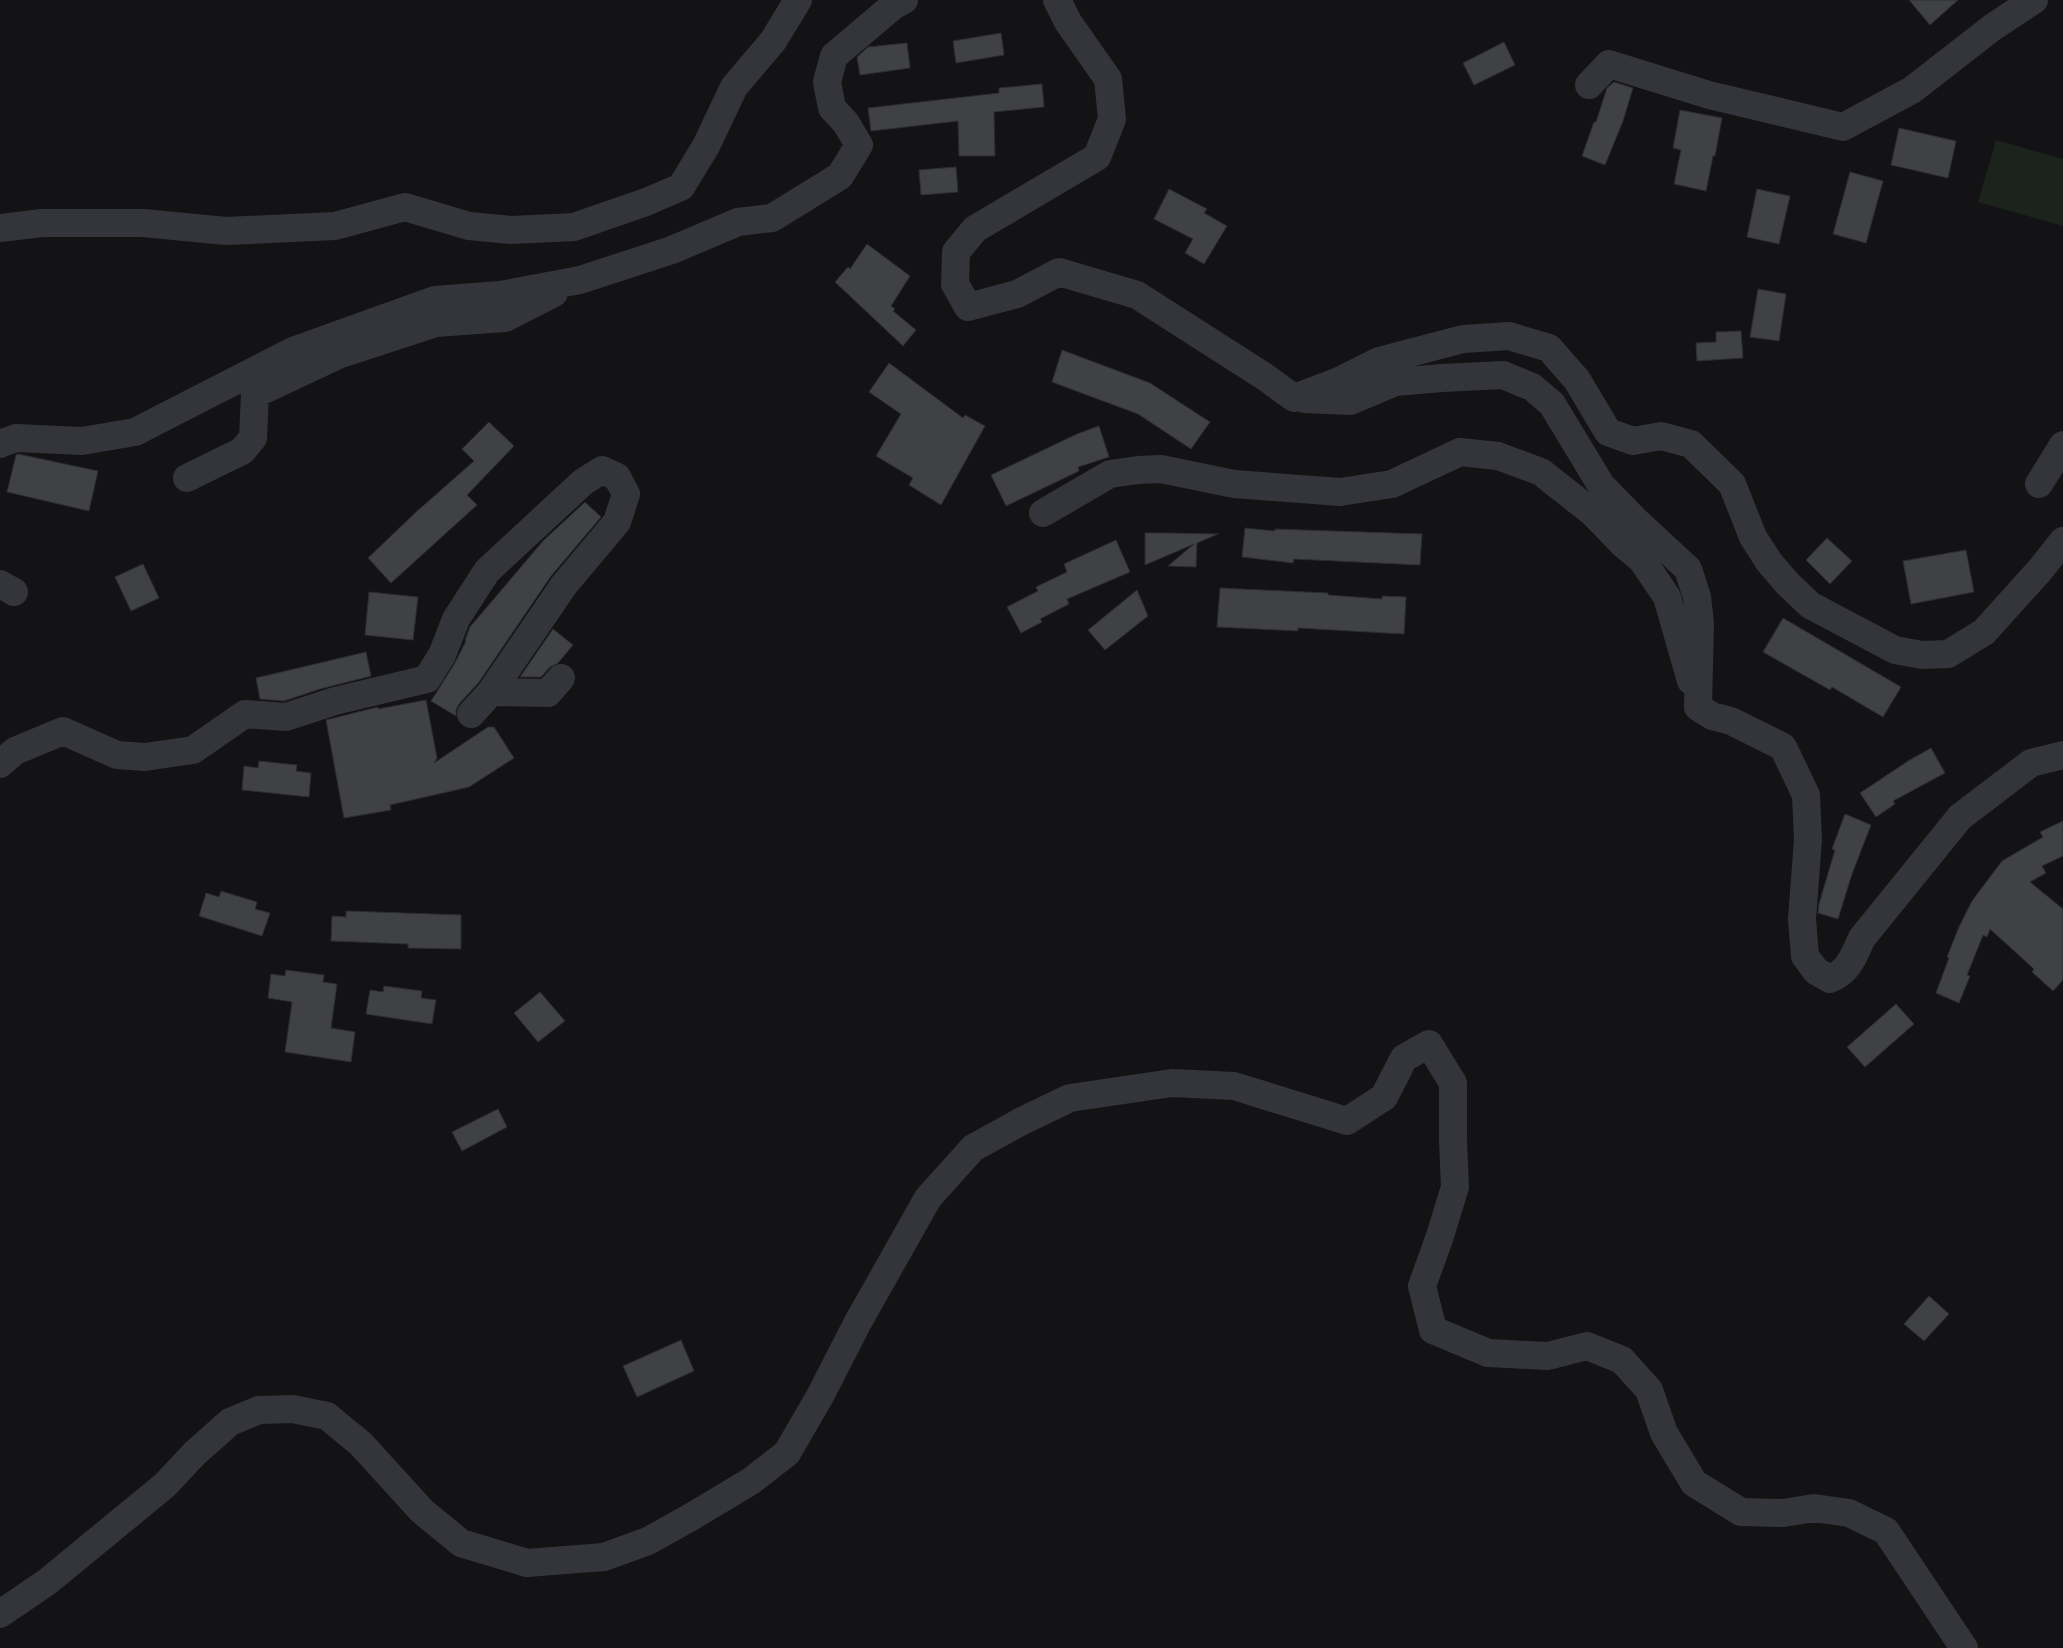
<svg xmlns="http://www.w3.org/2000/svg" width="2063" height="1648" viewBox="0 0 2063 1648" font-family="'Public Sans',sans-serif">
<rect width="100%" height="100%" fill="#131315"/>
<!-- green -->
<path fill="#1b231c" d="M 1996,140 L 2063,159 L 2063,226 L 1978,202 Z"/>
<!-- building -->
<path fill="#3f4145" stroke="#2d2d31" d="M 1909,0 L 1958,0 L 1930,25 Z
M 1001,33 L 1004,55 L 956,63 L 953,41 Z
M 1504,42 L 1515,65 L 1474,85 L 1463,63 Z
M 907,43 L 910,68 L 860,75 L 857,57 L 868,47 Z
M 1614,82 L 1633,88 L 1623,121 L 1605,165 L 1582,156 L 1594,122 L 1596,122 L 1607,88 Z
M 1042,84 L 1044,107 L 994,112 L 995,156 L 959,156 L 958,121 L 871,131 L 868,108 L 999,93 L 999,88 Z
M 1680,110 L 1722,118 L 1715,156 L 1713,156 L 1706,191 L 1674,184 L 1681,150 L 1673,148 Z
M 1899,128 L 1956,141 L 1948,178 L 1891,165 Z
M 956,167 L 958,192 L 921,195 L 919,170 Z
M 1850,172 L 1883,181 L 1866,243 L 1833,234 Z
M 1169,189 L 1207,209 L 1204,213 L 1227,226 L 1204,264 L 1185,253 L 1193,239 L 1154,219 Z
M 1757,189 L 1790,196 L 1779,244 L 1747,237 Z
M 867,244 L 910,276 L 891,306 L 895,309 L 893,311 L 916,330 L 903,346 L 835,282 L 848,267 L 850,269 Z
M 1758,289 L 1786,294 L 1779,341 L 1750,337 Z
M 1741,331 L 1743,358 L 1697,361 L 1696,343 L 1716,342 L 1716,332 Z
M 1062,350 L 1150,383 L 1210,422 L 1191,449 L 1138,414 L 1052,382 Z
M 889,363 L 963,418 L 965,415 L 985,426 L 941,505 L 909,485 L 913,478 L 876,456 L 901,414 L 869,392 Z
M 489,422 L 514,446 L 467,495 L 477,505 L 391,583 L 368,558 L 415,513 L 474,461 L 462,449 Z
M 1099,426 L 1109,457 L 1078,467 L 1079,471 L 1006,506 L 991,475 L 1077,434 Z
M 18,454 L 98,471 L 89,511 L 7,492 L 16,455 Z
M 585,502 L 601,517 L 551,576 L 479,682 L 459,704 L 456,710 L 456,716 L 431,701 L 455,663 L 466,641 L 465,640 L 470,627 L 543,541 Z
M 1245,528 L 1275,531 L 1275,529 L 1303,530 L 1422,534 L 1420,565 L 1294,559 L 1293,563 L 1242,557 Z
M 1145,533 L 1168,533 L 1218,534 L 1197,543 L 1196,567 L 1168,566 L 1194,544 L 1145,565 Z
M 1827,538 L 1852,561 L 1830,584 L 1806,560 Z
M 1116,540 L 1130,572 L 1067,599 L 1069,604 L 1040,619 L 1042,622 L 1021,633 L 1007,607 L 1038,591 L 1036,587 L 1067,572 L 1064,564 Z
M 1966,550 L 1974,592 L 1911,604 L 1903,561 Z
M 143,564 L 159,598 L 131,611 L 115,577 Z
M 1220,588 L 1328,593 L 1328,595 L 1382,599 L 1382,596 L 1406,597 L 1404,634 L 1298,628 L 1298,631 L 1217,627 Z
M 1137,590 L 1148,616 L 1105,650 L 1088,630 Z
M 369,592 L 418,597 L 413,640 L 365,635 Z
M 1783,618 L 1901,687 L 1883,717 L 1832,687 L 1830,690 L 1763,652 Z
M 553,629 L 573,645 L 558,663 L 550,667 L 541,677 L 520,677 Z
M 366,652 L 371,676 L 320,689 L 284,701 L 260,699 L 256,678 Z
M 426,700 L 437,758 L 434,763 L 488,727 L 494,727 L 514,758 L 469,787 L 390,805 L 391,810 L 344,818 L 326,720 L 378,707 L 378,709 Z
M 1931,748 L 1945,773 L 1893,801 L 1895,804 L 1876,817 L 1860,793 L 1908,761 Z
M 259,761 L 297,765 L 296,771 L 311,773 L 309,797 L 242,790 L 244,766 L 258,768 Z
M 1845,814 L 1871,825 L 1852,874 L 1838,919 L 1818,913 L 1819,904 L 1835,850 L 1832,849 Z
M 2063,821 L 2063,856 L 2042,866 L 2046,873 L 2030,882 L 2063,909 L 2063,980 L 2053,991 L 2032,972 L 2034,969 L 1990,929 L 1987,937 L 1983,935 L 1967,975 L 1970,976 L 1959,1003 L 1936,993 L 1949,958 L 1947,957 L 1959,927 L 1972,901 L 2002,861 L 2043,837 L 2040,832 Z
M 221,891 L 257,902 L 255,909 L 270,913 L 262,936 L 199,916 L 206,893 L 219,897 Z
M 346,911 L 461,915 L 461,949 L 408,948 L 408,944 L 331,941 L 332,916 L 346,917 Z
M 286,970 L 324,975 L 323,982 L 337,984 L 331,1028 L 355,1032 L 351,1062 L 285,1052 L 292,1002 L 268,998 L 271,974 L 285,976 Z
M 384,986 L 422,991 L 421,998 L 436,1000 L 432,1024 L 366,1014 L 370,990 L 383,992 Z
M 540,992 L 565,1021 L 538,1042 L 514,1013 Z
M 1896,1004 L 1914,1024 L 1865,1067 L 1847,1047 Z
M 498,1109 L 507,1127 L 462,1151 L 452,1132 Z
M 1929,1296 L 1949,1314 L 1924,1341 L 1904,1324 Z
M 681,1340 L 694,1371 L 637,1397 L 623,1366 Z"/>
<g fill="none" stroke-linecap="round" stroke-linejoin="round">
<!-- minor -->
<path stroke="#34353a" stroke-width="28" d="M 1057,0 L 1068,22 L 1108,79 L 1112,119 L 1097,157 L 975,229 L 956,252 L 955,284 L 968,307 L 1017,294 L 1059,272 L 1137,295 L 1265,377 L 1294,398 L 1339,381 L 1379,361 L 1463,339 L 1509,336 L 1549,348 L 1577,380 L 1608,432 L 1633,441 L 1661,436 L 1691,444 L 1732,484 L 1753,537 L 1769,562 L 1787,583 L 1810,605 L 1895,650 L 1922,655 L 1948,654 L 1984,632 L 2040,570 L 2063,541
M 1589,85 L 1609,64 L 1709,95 L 1843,127 L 1912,90 L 1993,27 L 2034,0
M 0,228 L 42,223 L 143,223 L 226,231 L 335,226 L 405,207 L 469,226 L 511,230 L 574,227 L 646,202 L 681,187 L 706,146 L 734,87 L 773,41 L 798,0
M 1305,399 L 1350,401 L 1395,382 L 1442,378 L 1503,375 L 1532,387 L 1552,404 L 1601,485 L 1635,520 L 1688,569 L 1697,597 L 1700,623 L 1698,707 L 1712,716 L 1731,721 L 1783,747 L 1806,795 L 1808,840 L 1802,919 L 1805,956 L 1816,971 L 1830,979 C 1850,970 1853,957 1862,938 L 1960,817 L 2031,763 L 2063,755
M 0,444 L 16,438 L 82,441 L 135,432 L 293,351 L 435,300 L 500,295 L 580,280 L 672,250 L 738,222 L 772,218 L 840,176 L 859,145 L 846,123 L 832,108 L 827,82 L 834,56 L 893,6 L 904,0
M 187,478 L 242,451 L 253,438 L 255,394 L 338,355 L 436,323 L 505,318 L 554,293
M 2039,484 L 2063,445
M 1043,513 L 1110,474 L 1138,470 L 1161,469 L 1234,484 L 1340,492 L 1392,484 L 1460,452 L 1498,456 L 1541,472 L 1593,513 L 1623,544 L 1642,560 L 1667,597 L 1691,681
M 0,584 L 14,592
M 491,692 L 548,693 L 561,678
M 0,764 L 15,751 L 63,731 L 117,755 L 145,757 L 193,750 L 245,714 L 286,717 L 335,701 L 427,679 L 442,655 L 456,619 L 487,571 L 583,482 L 602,470 L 617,477 L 626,494 L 617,522 L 564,585 L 491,692 L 471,714
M 0,1614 L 47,1582 L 165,1485 L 195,1453 L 230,1422 L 259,1410 L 293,1409 L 327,1416 L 361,1444 L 422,1511 L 461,1543 L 527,1563 L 604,1557 L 648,1541 L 691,1517 L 751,1481 L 787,1453 L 820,1396 L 858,1322 L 928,1198 L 973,1148 L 1022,1121 L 1070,1098 L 1172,1083 L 1234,1086 L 1347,1121 L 1384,1097 L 1404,1058 L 1429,1044 L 1453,1083 L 1453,1141 L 1455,1187 L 1440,1236 L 1422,1286 L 1433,1330 L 1488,1353 L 1548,1356 L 1587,1346 L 1622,1360 L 1649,1390 L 1664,1433 L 1694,1483 L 1741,1512 L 1783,1513 L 1814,1508 L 1849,1513 L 1886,1531 L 1964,1648"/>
</g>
</svg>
